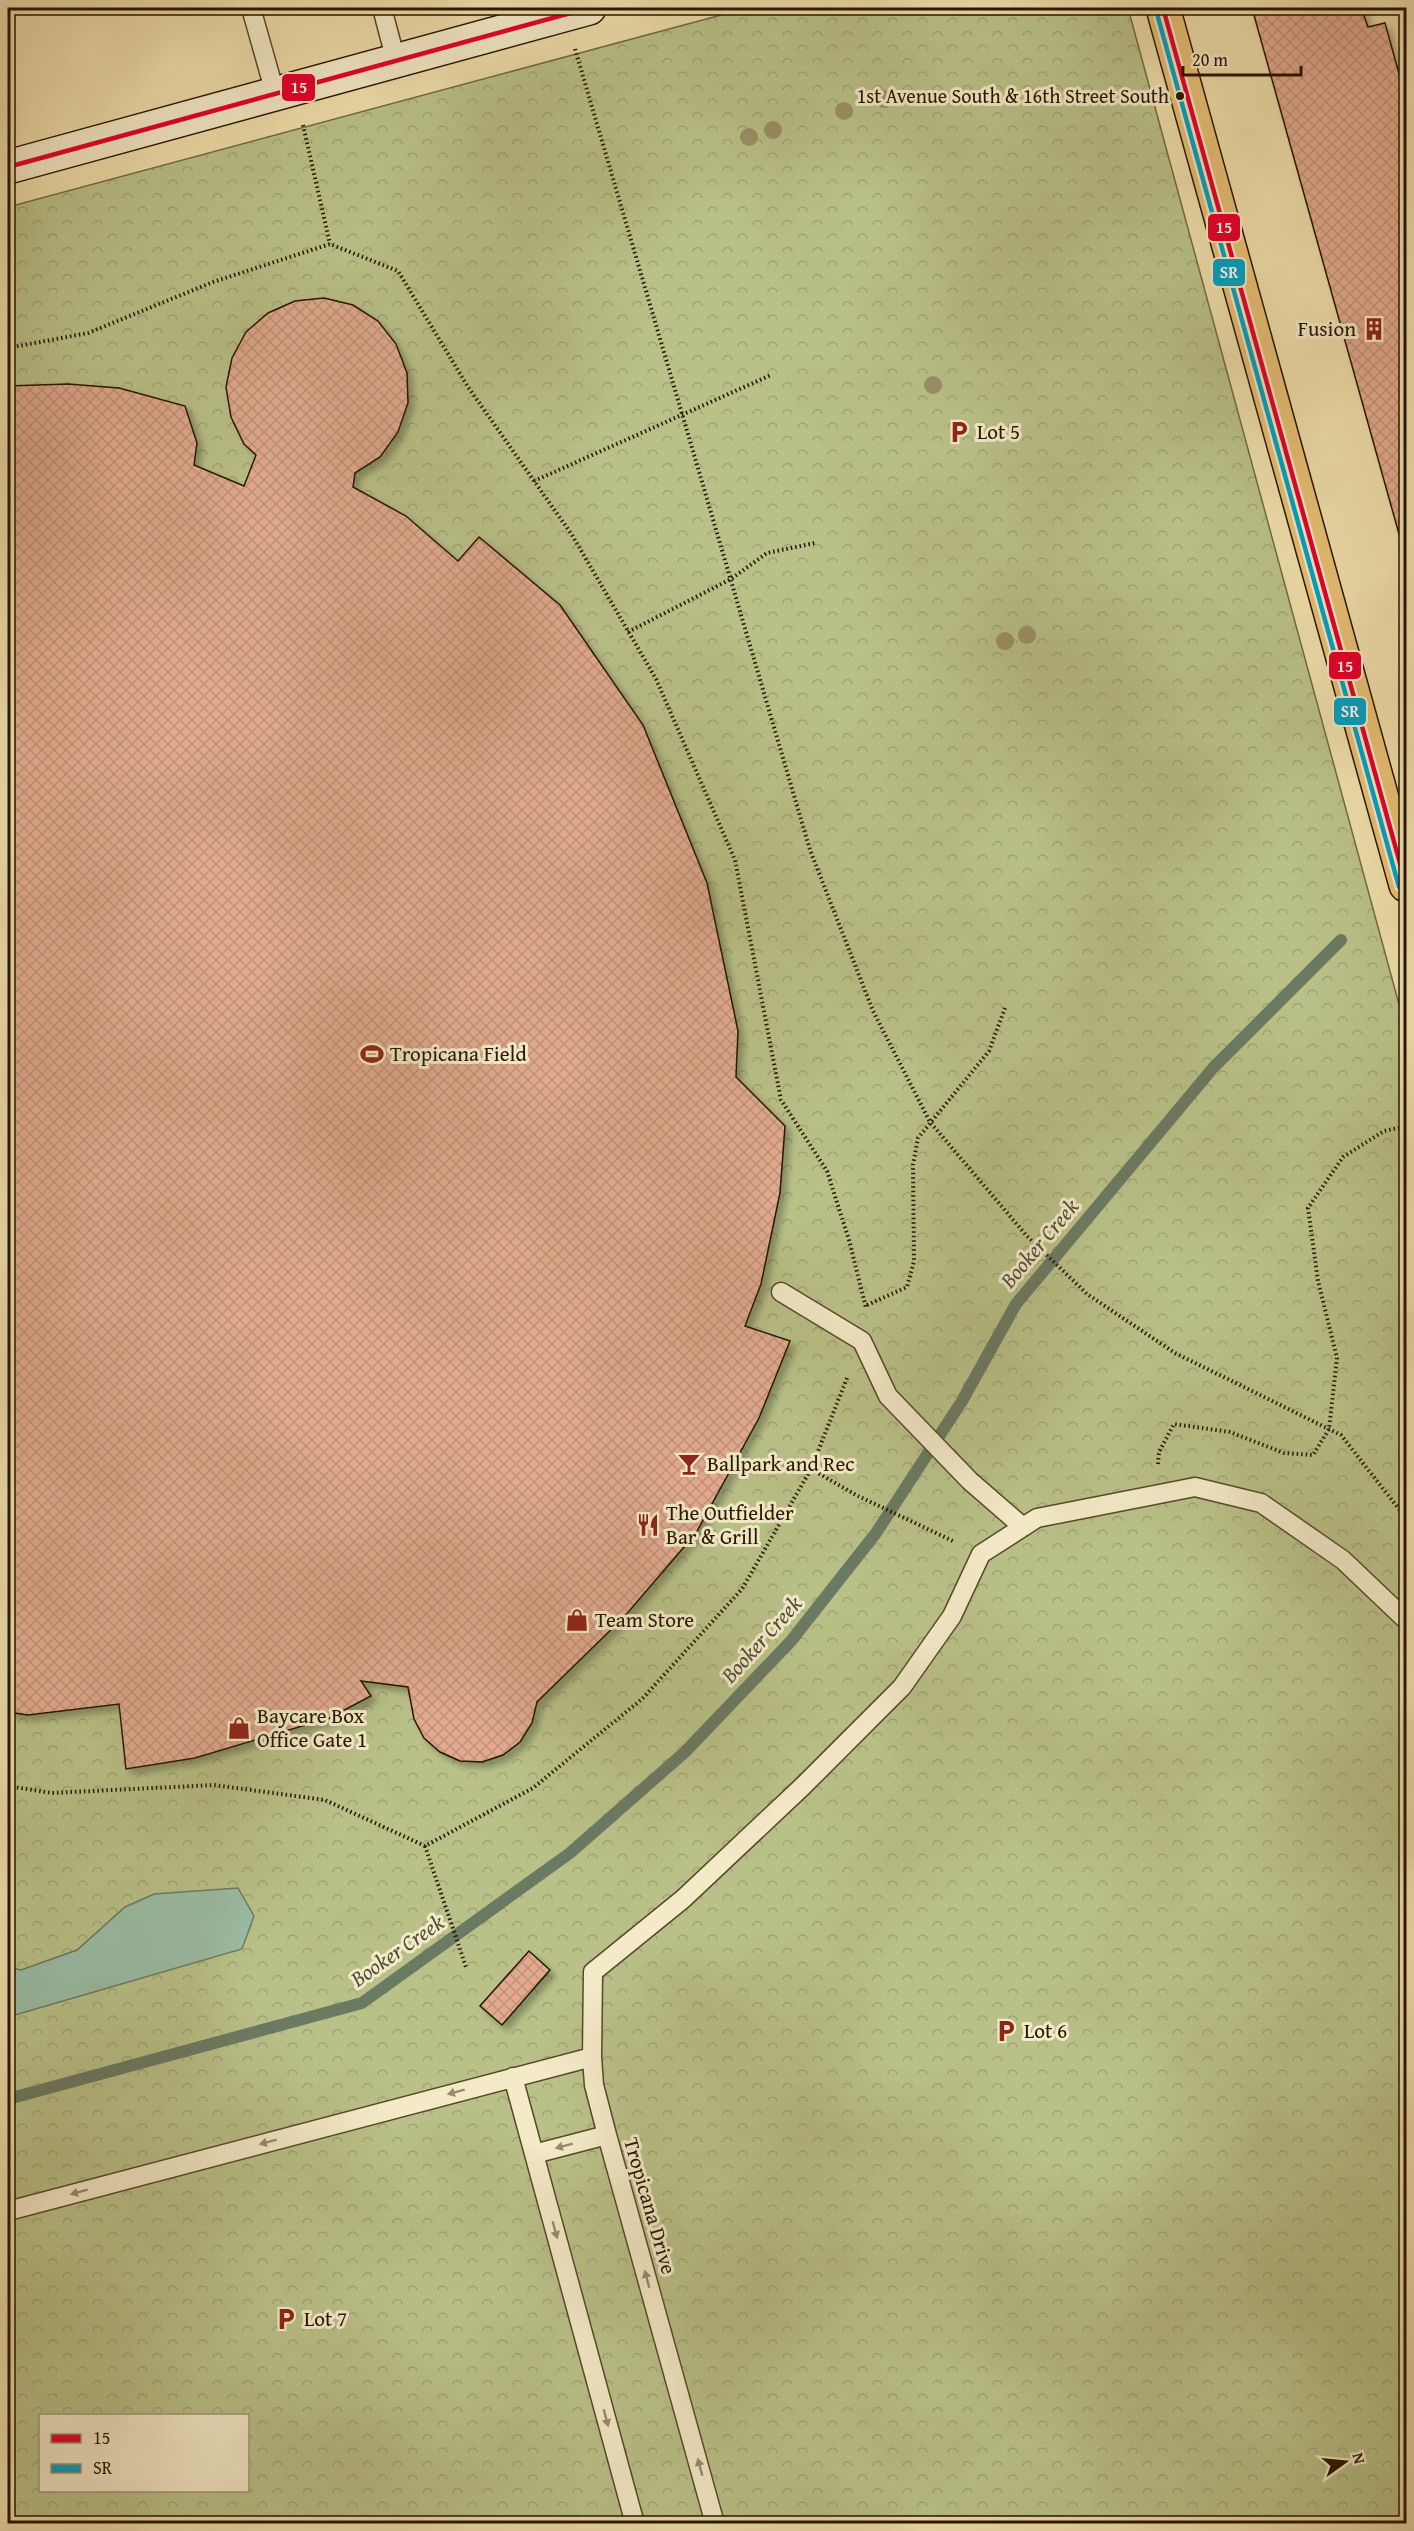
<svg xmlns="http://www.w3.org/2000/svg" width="1414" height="2531" viewBox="0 0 1414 2531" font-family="'Gentium Book Plus',serif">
<defs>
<pattern id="park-crowns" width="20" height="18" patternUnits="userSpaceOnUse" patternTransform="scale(1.5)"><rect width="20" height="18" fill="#b9c188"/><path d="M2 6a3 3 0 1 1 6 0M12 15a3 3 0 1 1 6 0" fill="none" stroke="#9fa574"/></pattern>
<pattern id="building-cross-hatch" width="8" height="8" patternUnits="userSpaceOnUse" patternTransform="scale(1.5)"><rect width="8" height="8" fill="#e1aa8e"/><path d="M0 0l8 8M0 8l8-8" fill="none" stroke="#c19179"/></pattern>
<filter id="shadow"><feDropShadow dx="5.5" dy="5.5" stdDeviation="3" flood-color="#0004"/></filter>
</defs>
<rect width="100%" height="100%" fill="#eedeaa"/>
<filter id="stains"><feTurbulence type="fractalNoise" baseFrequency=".00333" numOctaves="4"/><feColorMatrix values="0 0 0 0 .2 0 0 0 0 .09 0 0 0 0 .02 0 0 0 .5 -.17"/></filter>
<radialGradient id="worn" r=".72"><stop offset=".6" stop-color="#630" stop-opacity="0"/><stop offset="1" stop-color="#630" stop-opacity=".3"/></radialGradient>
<!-- park -->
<path fill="url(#park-crowns)" stroke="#6f6b44" stroke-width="1.5" fill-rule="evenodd" d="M 747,8 L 1128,8 L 1406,1030 L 1406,2523 L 8,2524 L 8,207 ZM 40,2416 L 248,2416 L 248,2490 L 40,2490 Z"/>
<!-- water -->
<path fill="#9abda5" stroke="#6b7a63" stroke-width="1.5" d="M 238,1888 L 254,1916 L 242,1949 L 8,2017 L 8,1967 L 21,1970 L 77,1950 L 125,1907 L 154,1894 Z"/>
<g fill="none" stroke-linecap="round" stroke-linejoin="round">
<!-- stream -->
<path stroke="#6b7a63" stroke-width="12" d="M 8,2099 L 362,2003 L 570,1853 L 685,1752 L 791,1641 L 876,1533 L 962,1401 L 1016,1304 L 1213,1068 L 1341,940"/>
</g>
<!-- building -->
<path fill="url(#building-cross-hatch)" stroke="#251500" stroke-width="1.5" filter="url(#shadow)" d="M 1252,8 L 1365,8 L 1363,13 L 1368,27 L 1385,23 L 1406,99 L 1406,559 Z
M 324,298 L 353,305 L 378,321 L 396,344 L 407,373 L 408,403 L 398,432 L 380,457 L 355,473 L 353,487 L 406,516 L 458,561 L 479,537 L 560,605 L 643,725 L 707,883 L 738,1031 L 736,1077 L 785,1126 L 780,1193 L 761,1284 L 745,1326 L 790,1341 L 759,1418 L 696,1533 L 624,1617 L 537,1702 L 532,1723 L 520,1742 L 503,1755 L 482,1762 L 460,1761 L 440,1752 L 424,1738 L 414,1719 L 408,1687 L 361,1681 L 371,1696 L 329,1718 L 195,1758 L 126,1769 L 119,1704 L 28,1715 L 8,1712 L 8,386 L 68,384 L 119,388 L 185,406 L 197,443 L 194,465 L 244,486 L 256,455 L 244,444 L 231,417 L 226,387 L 232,358 L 246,332 L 268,313 L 295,301 Z
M 529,1951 L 550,1970 L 502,2025 L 480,2006 Z"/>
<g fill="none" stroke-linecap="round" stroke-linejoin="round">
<!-- lane casing -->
<g stroke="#57472a" stroke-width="21">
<path id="lane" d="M 251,8 L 275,93
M 382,8 L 396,61
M 781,1292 L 862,1341 L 888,1396 L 970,1481 L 1023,1527
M 513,2077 L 635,2524
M 607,2135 L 594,2085 L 592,2057 L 593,1972 L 683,1899 L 803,1786 L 902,1687 L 952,1616 L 981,1554 L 1037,1518 L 1195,1487 L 1261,1503 L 1343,1560 L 1406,1620
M 534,2154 L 607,2135 L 715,2524
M 8,2211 L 592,2057"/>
</g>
<!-- secondary casing -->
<g stroke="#251500" stroke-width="36">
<path id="secondary" d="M 8,167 L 589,8"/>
</g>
<!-- primary casing -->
<g stroke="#251500" stroke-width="36">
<path id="primary" d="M 1163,8 L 1406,885"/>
</g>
<!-- path -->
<path stroke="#251500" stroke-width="4" stroke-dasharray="1.5 3" stroke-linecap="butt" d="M 575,49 L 810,850 L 873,1011 L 930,1122 L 1026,1235 L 1087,1294 L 1175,1353 L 1341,1435 L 1406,1518
M 303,125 L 330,244
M 8,348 L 88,333 L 213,282 L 330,244 L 398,271 L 468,387 L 572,535 L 656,679 L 735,860 L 781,1100 L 827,1171 L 849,1240 L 866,1308
M 534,481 L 771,375
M 628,632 L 731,579 L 767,553 L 815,543
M 867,1305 L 907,1287 L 914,1261 L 913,1165 L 918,1138 L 989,1051 L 1005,1008
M 1158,1464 L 1159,1452 L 1174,1424 L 1230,1432 L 1284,1453 L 1313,1455 L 1329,1429 L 1337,1358 L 1318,1281 L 1308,1208 L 1343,1157 L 1384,1131 L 1406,1126
M 811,1469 L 858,1496 L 955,1542
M 8,1786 L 52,1793 L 214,1785 L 325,1800 L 425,1846 L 533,1788 L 642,1699 L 742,1589 L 811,1469 L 847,1378
M 425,1846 L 466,1967"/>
<!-- lane -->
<use href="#lane" stroke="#f4eac8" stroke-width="18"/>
<!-- secondary -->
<use href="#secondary" stroke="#f4eac8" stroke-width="33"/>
<!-- primary -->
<use href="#primary" stroke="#e7bf75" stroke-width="33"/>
<!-- bus-1 casing -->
<g stroke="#f4eac8" stroke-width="9">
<path id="bus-1" d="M 1163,8 L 1406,885
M 8,167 L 589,8"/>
</g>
<!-- bus-2 casing -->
<g stroke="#f4eac8" stroke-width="9">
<path id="bus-2" d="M 1156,10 L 1399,887"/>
</g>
<!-- bus-1 -->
<use href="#bus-1" stroke="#e4002b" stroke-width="4.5"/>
<!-- bus-2 -->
<use href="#bus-2" stroke="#02a2c4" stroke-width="4.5"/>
</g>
<!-- trees -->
<g fill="#9c9067">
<circle cx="884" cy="99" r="9"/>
<circle cx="844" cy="111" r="9"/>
<circle cx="773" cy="130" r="9"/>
<circle cx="749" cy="137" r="9"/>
<circle cx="933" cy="385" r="9"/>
<circle cx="1027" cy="635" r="9"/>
<circle cx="1005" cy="641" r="9"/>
</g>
<!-- one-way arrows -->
<defs><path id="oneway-solid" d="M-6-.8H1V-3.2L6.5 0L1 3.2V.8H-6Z" transform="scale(1.5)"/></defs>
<g fill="#978a6e">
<use href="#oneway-solid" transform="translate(456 2092) rotate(165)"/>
<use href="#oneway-solid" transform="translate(268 2142) rotate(165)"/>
<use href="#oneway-solid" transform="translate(564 2146) rotate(165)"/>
<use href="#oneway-solid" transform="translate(79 2192) rotate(165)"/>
<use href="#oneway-solid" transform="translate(555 2230) rotate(75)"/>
<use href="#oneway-solid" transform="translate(647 2279) rotate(-105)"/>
<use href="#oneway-solid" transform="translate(606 2418) rotate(75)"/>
<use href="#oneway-solid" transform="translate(700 2467) rotate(-105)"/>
</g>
<!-- icons -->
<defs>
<g id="building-bare" transform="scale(1.8)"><path d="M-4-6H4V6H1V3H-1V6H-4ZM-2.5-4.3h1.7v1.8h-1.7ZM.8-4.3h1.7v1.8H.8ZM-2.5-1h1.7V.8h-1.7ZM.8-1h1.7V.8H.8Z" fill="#8f2418" stroke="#f4eac8" stroke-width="2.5" paint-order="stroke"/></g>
<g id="parking-bare" transform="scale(1.8)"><path d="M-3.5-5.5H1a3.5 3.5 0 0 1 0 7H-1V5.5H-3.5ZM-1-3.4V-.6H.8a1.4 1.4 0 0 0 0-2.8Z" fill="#8f2418" stroke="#f4eac8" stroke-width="2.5" paint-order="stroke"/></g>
<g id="stadium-bare" transform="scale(1.8)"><path d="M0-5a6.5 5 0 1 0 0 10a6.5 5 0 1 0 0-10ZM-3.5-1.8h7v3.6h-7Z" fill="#8f2418" stroke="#f4eac8" stroke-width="2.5" paint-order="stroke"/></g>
<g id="bar-bare" transform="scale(1.8)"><path d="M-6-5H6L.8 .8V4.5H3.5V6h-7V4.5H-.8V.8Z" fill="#8f2418" stroke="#f4eac8" stroke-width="2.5" paint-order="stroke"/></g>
<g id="restaurant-bare" transform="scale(1.8)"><path d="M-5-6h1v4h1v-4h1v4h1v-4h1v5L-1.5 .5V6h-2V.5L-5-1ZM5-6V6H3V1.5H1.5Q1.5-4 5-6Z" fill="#8f2418" stroke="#f4eac8" stroke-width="2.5" paint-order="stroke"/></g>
<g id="shop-bare" transform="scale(1.8)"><path d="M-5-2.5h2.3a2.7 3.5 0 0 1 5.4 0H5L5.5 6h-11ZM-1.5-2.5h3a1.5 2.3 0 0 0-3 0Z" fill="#8f2418" stroke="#f4eac8" stroke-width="2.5" paint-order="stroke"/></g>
</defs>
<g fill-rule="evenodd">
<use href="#building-bare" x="1374" y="329"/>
<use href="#parking-bare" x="959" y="432"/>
<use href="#stadium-bare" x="372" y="1054"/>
<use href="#bar-bare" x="689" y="1464"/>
<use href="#restaurant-bare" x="648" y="1525"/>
<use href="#shop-bare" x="577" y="1620"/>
<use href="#shop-bare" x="239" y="1728"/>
<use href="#parking-bare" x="1006" y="2031"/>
<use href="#parking-bare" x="286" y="2319"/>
</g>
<!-- markers -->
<circle fill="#251500" stroke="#f4eac8" stroke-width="2" cx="1180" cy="96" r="5"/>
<g text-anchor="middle" stroke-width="6" stroke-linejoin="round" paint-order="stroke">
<!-- bus labels -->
<g font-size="20" fill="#251500" stroke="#f4eac8" text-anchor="end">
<text x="1169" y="103">1st Avenue South &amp; 16th Street South</text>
</g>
<!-- poi labels -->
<g font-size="21" fill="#251500" stroke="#f4eac8" text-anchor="start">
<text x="1356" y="336" text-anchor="end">Fusion</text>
<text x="977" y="439">Lot 5</text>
<text x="390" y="1061">Tropicana Field</text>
<text x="707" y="1471">Ballpark and Rec</text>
<text x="666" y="1520">The Outfielder<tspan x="666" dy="24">Bar &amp; Grill</tspan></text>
<text x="595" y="1627">Team Store</text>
<text x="257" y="1723">Baycare Box<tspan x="257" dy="24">Office Gate 1</tspan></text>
<text x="1024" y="2038">Lot 6</text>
<text x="304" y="2326">Lot 7</text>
</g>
<!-- street labels -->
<g font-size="21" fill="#251500" stroke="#f4eac8">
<text transform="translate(650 2206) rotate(74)" y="7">Tropicana Drive</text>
</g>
<!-- water labels -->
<g font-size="22" font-style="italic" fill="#4e503a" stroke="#f4eac8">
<text transform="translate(1039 1243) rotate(-50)" y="8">Booker Creek</text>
<text transform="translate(761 1639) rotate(-48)" y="8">Booker Creek</text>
<text transform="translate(397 1950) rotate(-35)" y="8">Booker Creek</text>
</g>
</g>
<g stroke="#f4eac8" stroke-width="2">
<rect x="281" y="73" width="35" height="29" rx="6" fill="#e4002b"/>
<rect x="1207" y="213" width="34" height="29" rx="6" fill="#e4002b"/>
<rect x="1212" y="258" width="34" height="29" rx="6" fill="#02a2c4"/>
<rect x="1328" y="651" width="34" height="29" rx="6" fill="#e4002b"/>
<rect x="1333" y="697" width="34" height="29" rx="6" fill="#02a2c4"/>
</g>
<g font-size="16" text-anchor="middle" font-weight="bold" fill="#fff">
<text x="299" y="93">15</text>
<text x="1224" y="233">15</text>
<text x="1229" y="278">SR</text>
<text x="1345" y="672">15</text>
<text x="1350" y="717">SR</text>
</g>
<!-- margin -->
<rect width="1414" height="2531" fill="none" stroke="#eedeaa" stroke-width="30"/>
<rect x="9" y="9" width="1396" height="2513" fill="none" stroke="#251500" stroke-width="3"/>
<rect x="15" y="15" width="1384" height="2501" fill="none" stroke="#251500" stroke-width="1.5"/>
<!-- legend -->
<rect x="39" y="2414" width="210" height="78" fill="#f4eac8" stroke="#a19578" stroke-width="1.5"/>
<rect x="51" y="2434" width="30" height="9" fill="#e4002b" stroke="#a19578" stroke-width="1.5"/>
<text x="93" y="2444" font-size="18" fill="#251500">15</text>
<rect x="51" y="2464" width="30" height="9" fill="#02a2c4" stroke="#a19578" stroke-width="1.5"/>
<text x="93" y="2474" font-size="18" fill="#251500">SR</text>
<!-- north arrow -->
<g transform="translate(1345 2462) rotate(75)" stroke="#f4eac8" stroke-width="4.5" paint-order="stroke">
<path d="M0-4.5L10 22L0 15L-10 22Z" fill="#251500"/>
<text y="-9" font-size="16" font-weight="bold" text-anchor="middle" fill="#251500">N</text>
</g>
<!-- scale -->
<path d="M1183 66v9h118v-9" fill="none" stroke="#251500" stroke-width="3"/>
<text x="1192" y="66" font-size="18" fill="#251500" stroke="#f4eac8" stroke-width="4.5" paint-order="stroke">20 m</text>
<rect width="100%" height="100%" filter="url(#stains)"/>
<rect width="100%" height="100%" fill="url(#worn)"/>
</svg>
